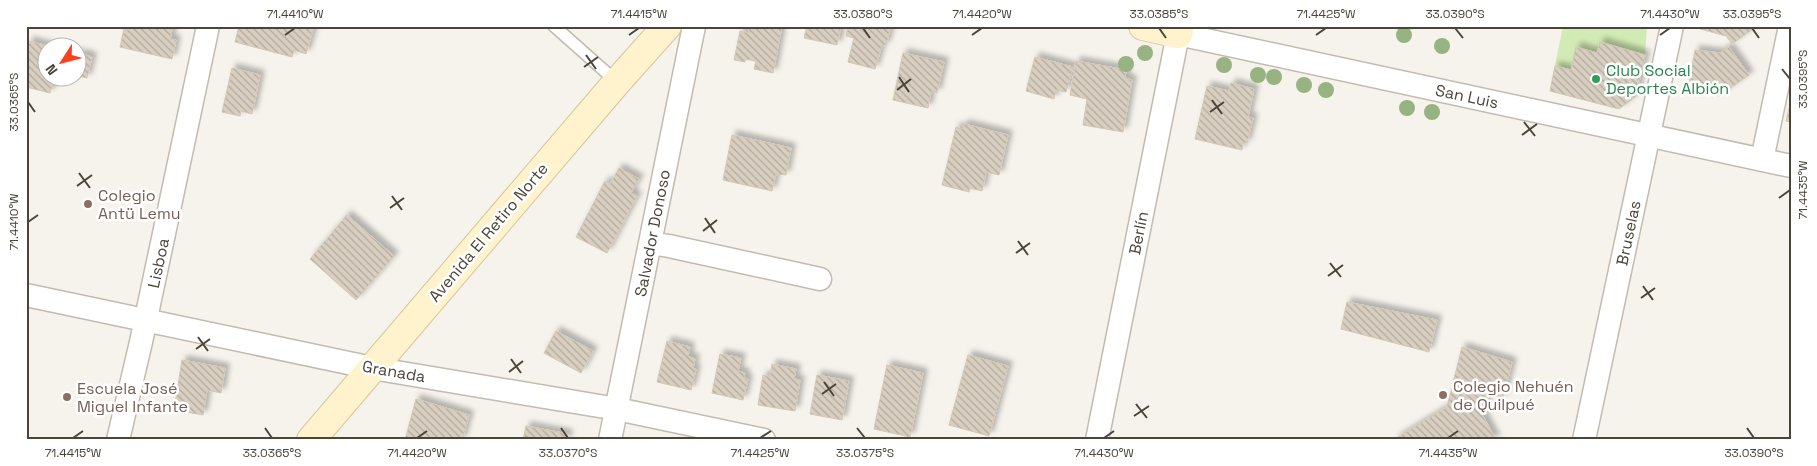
<svg xmlns="http://www.w3.org/2000/svg" width="1817" height="466" viewBox="0 0 1817 466" font-family="'Space Grotesk',sans-serif">
<defs>
<pattern id="building-back-hatch" width="6" height="6" patternUnits="userSpaceOnUse" patternTransform="scale(1.25)"><rect width="6" height="6" fill="#d8cfc1"/><path d="M-1 5l2 2M0 0l6 6M5-1l2 2" fill="none" stroke="#b1aa9e"/></pattern>
<filter id="shadow"><feDropShadow dx="4.5" dy="-4.5" stdDeviation="2.5" flood-color="#0004"/></filter>
</defs>
<rect width="100%" height="100%" fill="#f6f3ec"/>
<!-- green -->
<path fill="#d2eab5" d="M 1563,26 L 1647,26 L 1645,55 L 1636,96 L 1619,109 L 1550,91 Z"/>
<!-- building -->
<path fill="url(#building-back-hatch)" stroke="#d3c7b4" filter="url(#shadow)" d="M 131,26 L 173,26 L 170,39 L 176,40 L 172,59 L 120,47 L 124,29 L 130,30 Z
M 239,26 L 314,26 L 306,54 L 294,50 L 292,57 L 235,42 Z
M 750,26 L 782,26 L 773,73 L 754,69 L 756,61 L 745,59 L 745,62 L 734,60 L 740,31 L 748,33 Z
M 807,26 L 841,26 L 837,45 L 804,38 Z
M 848,26 L 891,26 L 886,45 L 882,45 L 875,69 L 848,62 L 854,38 L 846,36 Z
M 1701,26 L 1757,26 L 1732,44 L 1726,36 L 1700,29 Z
M 29,41 L 55,48 L 48,48 L 48,78 L 54,78 L 50,93 L 26,87 L 26,53 Z
M 1600,42 L 1645,55 L 1636,96 L 1619,109 L 1550,91 L 1555,66 L 1571,70 L 1576,47 L 1597,53 Z
M 1729,47 L 1749,75 L 1719,96 L 1688,88 L 1695,50 L 1720,53 Z
M 78,53 L 92,57 L 87,78 L 78,76 Z
M 903,53 L 944,62 L 937,93 L 931,92 L 928,108 L 893,100 Z
M 1035,57 L 1073,67 L 1066,92 L 1056,90 L 1054,99 L 1026,91 Z
M 1076,61 L 1126,70 L 1125,78 L 1132,80 L 1123,132 L 1083,125 L 1087,99 L 1070,95 Z
M 232,68 L 260,75 L 252,114 L 241,111 L 240,116 L 222,112 Z
M 1231,83 L 1254,89 L 1248,117 L 1253,118 L 1247,143 L 1243,142 L 1242,150 L 1195,139 L 1207,86 L 1229,91 Z
M 1791,100 L 1791,122 L 1786,121 Z
M 964,124 L 1008,135 L 999,175 L 986,172 L 982,191 L 970,188 L 969,192 L 942,185 L 956,127 L 962,129 Z
M 732,135 L 791,148 L 786,175 L 776,174 L 772,191 L 723,180 Z
M 619,168 L 639,179 L 631,193 L 637,196 L 607,253 L 576,237 L 605,181 L 610,184 Z
M 347,215 L 394,256 L 356,300 L 310,259 Z
M 1347,302 L 1437,320 L 1429,352 L 1341,329 Z
M 556,331 L 593,351 L 581,373 L 544,353 Z
M 667,341 L 690,347 L 688,356 L 695,359 L 693,368 L 696,369 L 691,390 L 657,382 Z
M 1462,347 L 1512,362 L 1503,398 L 1489,394 L 1483,416 L 1496,440 L 1393,440 L 1447,407 Z
M 720,354 L 741,358 L 738,371 L 745,373 L 744,378 L 748,379 L 743,400 L 712,393 Z
M 968,355 L 1008,366 L 989,436 L 949,425 Z
M 182,360 L 225,368 L 221,393 L 207,390 L 203,415 L 174,410 Z
M 772,364 L 796,369 L 794,379 L 800,380 L 795,411 L 758,405 L 763,375 L 770,377 Z
M 887,365 L 923,373 L 910,437 L 874,429 Z
M 817,375 L 849,381 L 842,420 L 810,414 Z
M 416,399 L 469,415 L 462,440 L 405,440 Z
M 526,426 L 568,434 L 567,440 L 523,440 Z"/>
<g fill="none" stroke-linecap="round" stroke-linejoin="round">
<!-- lane casing -->
<g stroke="#c2bbae" stroke-width="14">
<path id="lane" d="M 554,26 L 617,82"/>
</g>
<!-- street casing -->
<g stroke="#c2bbae" stroke-width="25">
<path id="street" d="M 1762,160 L 1790,26
M 650,243 L 669,246 L 820,279
M 26,295 L 372,368 L 617,409 L 764,440
M 118,440 L 141,342 L 208,26
M 610,440 L 694,26
M 1097,440 L 1178,34 L 1791,166
M 1584,440 L 1672,26"/>
</g>
<!-- secondary casing -->
<g stroke="#d6c79b" stroke-width="30">
<path id="secondary" d="M 1143,26 L 1178,34 L 1180,26
M 311,440 L 617,82 L 667,26"/>
</g>
<!-- lane -->
<use href="#lane" stroke="#fff" stroke-width="11"/>
<!-- street -->
<use href="#street" stroke="#fff" stroke-width="22"/>
<!-- secondary -->
<use href="#secondary" stroke="#fff3cd" stroke-width="28"/>
</g>
<!-- trees -->
<g fill="#97b381">
<circle cx="1404" cy="35" r="8"/>
<circle cx="1442" cy="46" r="8"/>
<circle cx="1145" cy="53" r="8"/>
<circle cx="1126" cy="64" r="8"/>
<circle cx="1224" cy="65" r="8"/>
<circle cx="1258" cy="75" r="8"/>
<circle cx="1274" cy="77" r="8"/>
<circle cx="1304" cy="85" r="8"/>
<circle cx="1326" cy="90" r="8"/>
<circle cx="1407" cy="108" r="8"/>
<circle cx="1432" cy="112" r="8"/>
</g>
<!-- ticks -->
<path fill="none" stroke="#4b4439" stroke-width="2" d="M 863,28 L 870,38M 1159,28 L 1166,38M 1455,28 L 1463,38M 1752,28 L 1759,38M 285,35 L 295,28M 629,35 L 639,28M 972,35 L 982,28M 1316,35 L 1326,28M 1660,35 L 1670,28M 586,55 L 596,69M 584,67 L 598,57M 1782,69 L 1790,79M 899,77 L 909,92M 897,90 L 911,79M 1212,100 L 1222,114M 28,102 L 35,112M 1210,112 L 1224,102M 1524,122 L 1535,136M 1522,135 L 1537,124M 79,173 L 90,188M 77,186 L 92,175M 392,196 L 402,210M 1779,198 L 1790,190M 390,208 L 404,198M 705,218 L 715,233M 28,222 L 38,215M 703,231 L 717,220M 1018,241 L 1028,255M 1016,253 L 1030,243M 1330,263 L 1341,277M 1328,276 L 1343,265M 1643,286 L 1653,300M 1641,298 L 1655,288M 198,337 L 208,351M 196,349 L 210,339M 511,359 L 521,373M 509,372 L 523,361M 824,382 L 834,396M 822,394 L 836,384M 1136,404 L 1147,418M 1134,416 L 1149,406M 265,428 L 272,438M 561,428 L 568,438M 857,428 L 865,438M 1747,428 L 1754,438M 73,438 L 83,431M 417,438 L 427,431M 760,438 L 771,431M 1104,438 L 1114,431M 1448,438 L 1458,431"/>
<!-- markers -->
<circle fill="#2e9e5b" stroke="#fff" stroke-width="2" cx="1596" cy="79" r="5"/>
<g fill="#8d6e63" stroke="#fff" stroke-width="2">
<circle cx="88" cy="204" r="5"/>
<circle cx="1443" cy="395" r="5"/>
<circle cx="67" cy="397" r="5"/>
</g>
<g text-anchor="middle" stroke-width="5" stroke-linejoin="round" paint-order="stroke">
<!-- leisure labels -->
<g font-size="16" fill="#27864d" stroke="#fff" text-anchor="start">
<text x="1606" y="76">Club Social<tspan x="1606" dy="18">Deportes Albión</tspan></text>
</g>
<!-- street labels -->
<g font-size="16" fill="#4b4439" stroke="#fff">
<text transform="translate(1467 96) rotate(12)" y="6">San Luis</text>
<text transform="translate(488 232) rotate(-50)" y="6">Avenida El Retiro Norte</text>
<text transform="translate(652 233) rotate(-79)" y="6">Salvador Donoso</text>
<text transform="translate(1138 233) rotate(-79)" y="6">Berlín</text>
<text transform="translate(1628 233) rotate(-78)" y="6">Bruselas</text>
<text transform="translate(158 263) rotate(-78)" y="6">Lisboa</text>
<text transform="translate(394 371) rotate(10)" y="6">Granada</text>
</g>
<!-- education labels -->
<g font-size="16" fill="#785e54" stroke="#fff" text-anchor="start">
<text x="98" y="201">Colegio<tspan x="98" dy="18">Antü Lemu</tspan></text>
<text x="1453" y="392">Colegio Nehuén<tspan x="1453" dy="18">de Quilpué</tspan></text>
<text x="77" y="394">Escuela José<tspan x="77" dy="18">Miguel Infante</tspan></text>
</g>
</g>
<!-- border -->
<rect width="1817" height="466" fill="none" stroke="#ffffff" stroke-width="55"/>
<!-- north arrow -->
<g transform="translate(62 62) rotate(234)"><circle r="24" fill="#ffffff" stroke="#b7b4b0"/>
<path d="M0-4L9 19L0 12L-9 19Z" fill="#fc3f1d"/>
<text y="-8" font-size="14" font-weight="bold" text-anchor="middle" fill="#4b4439">N</text>
</g>
<rect x="28" y="28" width="1762" height="410" fill="none" stroke="#4b4439" stroke-width="2"/>
<g font-size="12" text-anchor="middle" fill="#4b4439">
<text x="295" y="18">71.4410°W</text>
<text x="639" y="18">71.4415°W</text>
<text x="863" y="18">33.0380°S</text>
<text x="982" y="18">71.4420°W</text>
<text x="1159" y="18">33.0385°S</text>
<text x="1326" y="18">71.4425°W</text>
<text x="1455" y="18">33.0390°S</text>
<text x="1670" y="18">71.4430°W</text>
<text x="1752" y="18">33.0395°S</text>
<text transform="translate(1803 79) rotate(-90)" y="4">33.0395°S</text>
<text transform="translate(14 102) rotate(-90)" y="4">33.0365°S</text>
<text transform="translate(1803 190) rotate(-90)" y="4">71.4435°W</text>
<text transform="translate(14 222) rotate(-90)" y="4">71.4410°W</text>
<text x="73" y="457">71.4415°W</text>
<text x="272" y="457">33.0365°S</text>
<text x="417" y="457">71.4420°W</text>
<text x="568" y="457">33.0370°S</text>
<text x="760" y="457">71.4425°W</text>
<text x="865" y="457">33.0375°S</text>
<text x="1104" y="457">71.4430°W</text>
<text x="1448" y="457">71.4435°W</text>
<text x="1754" y="457">33.0390°S</text>
</g>
</svg>
